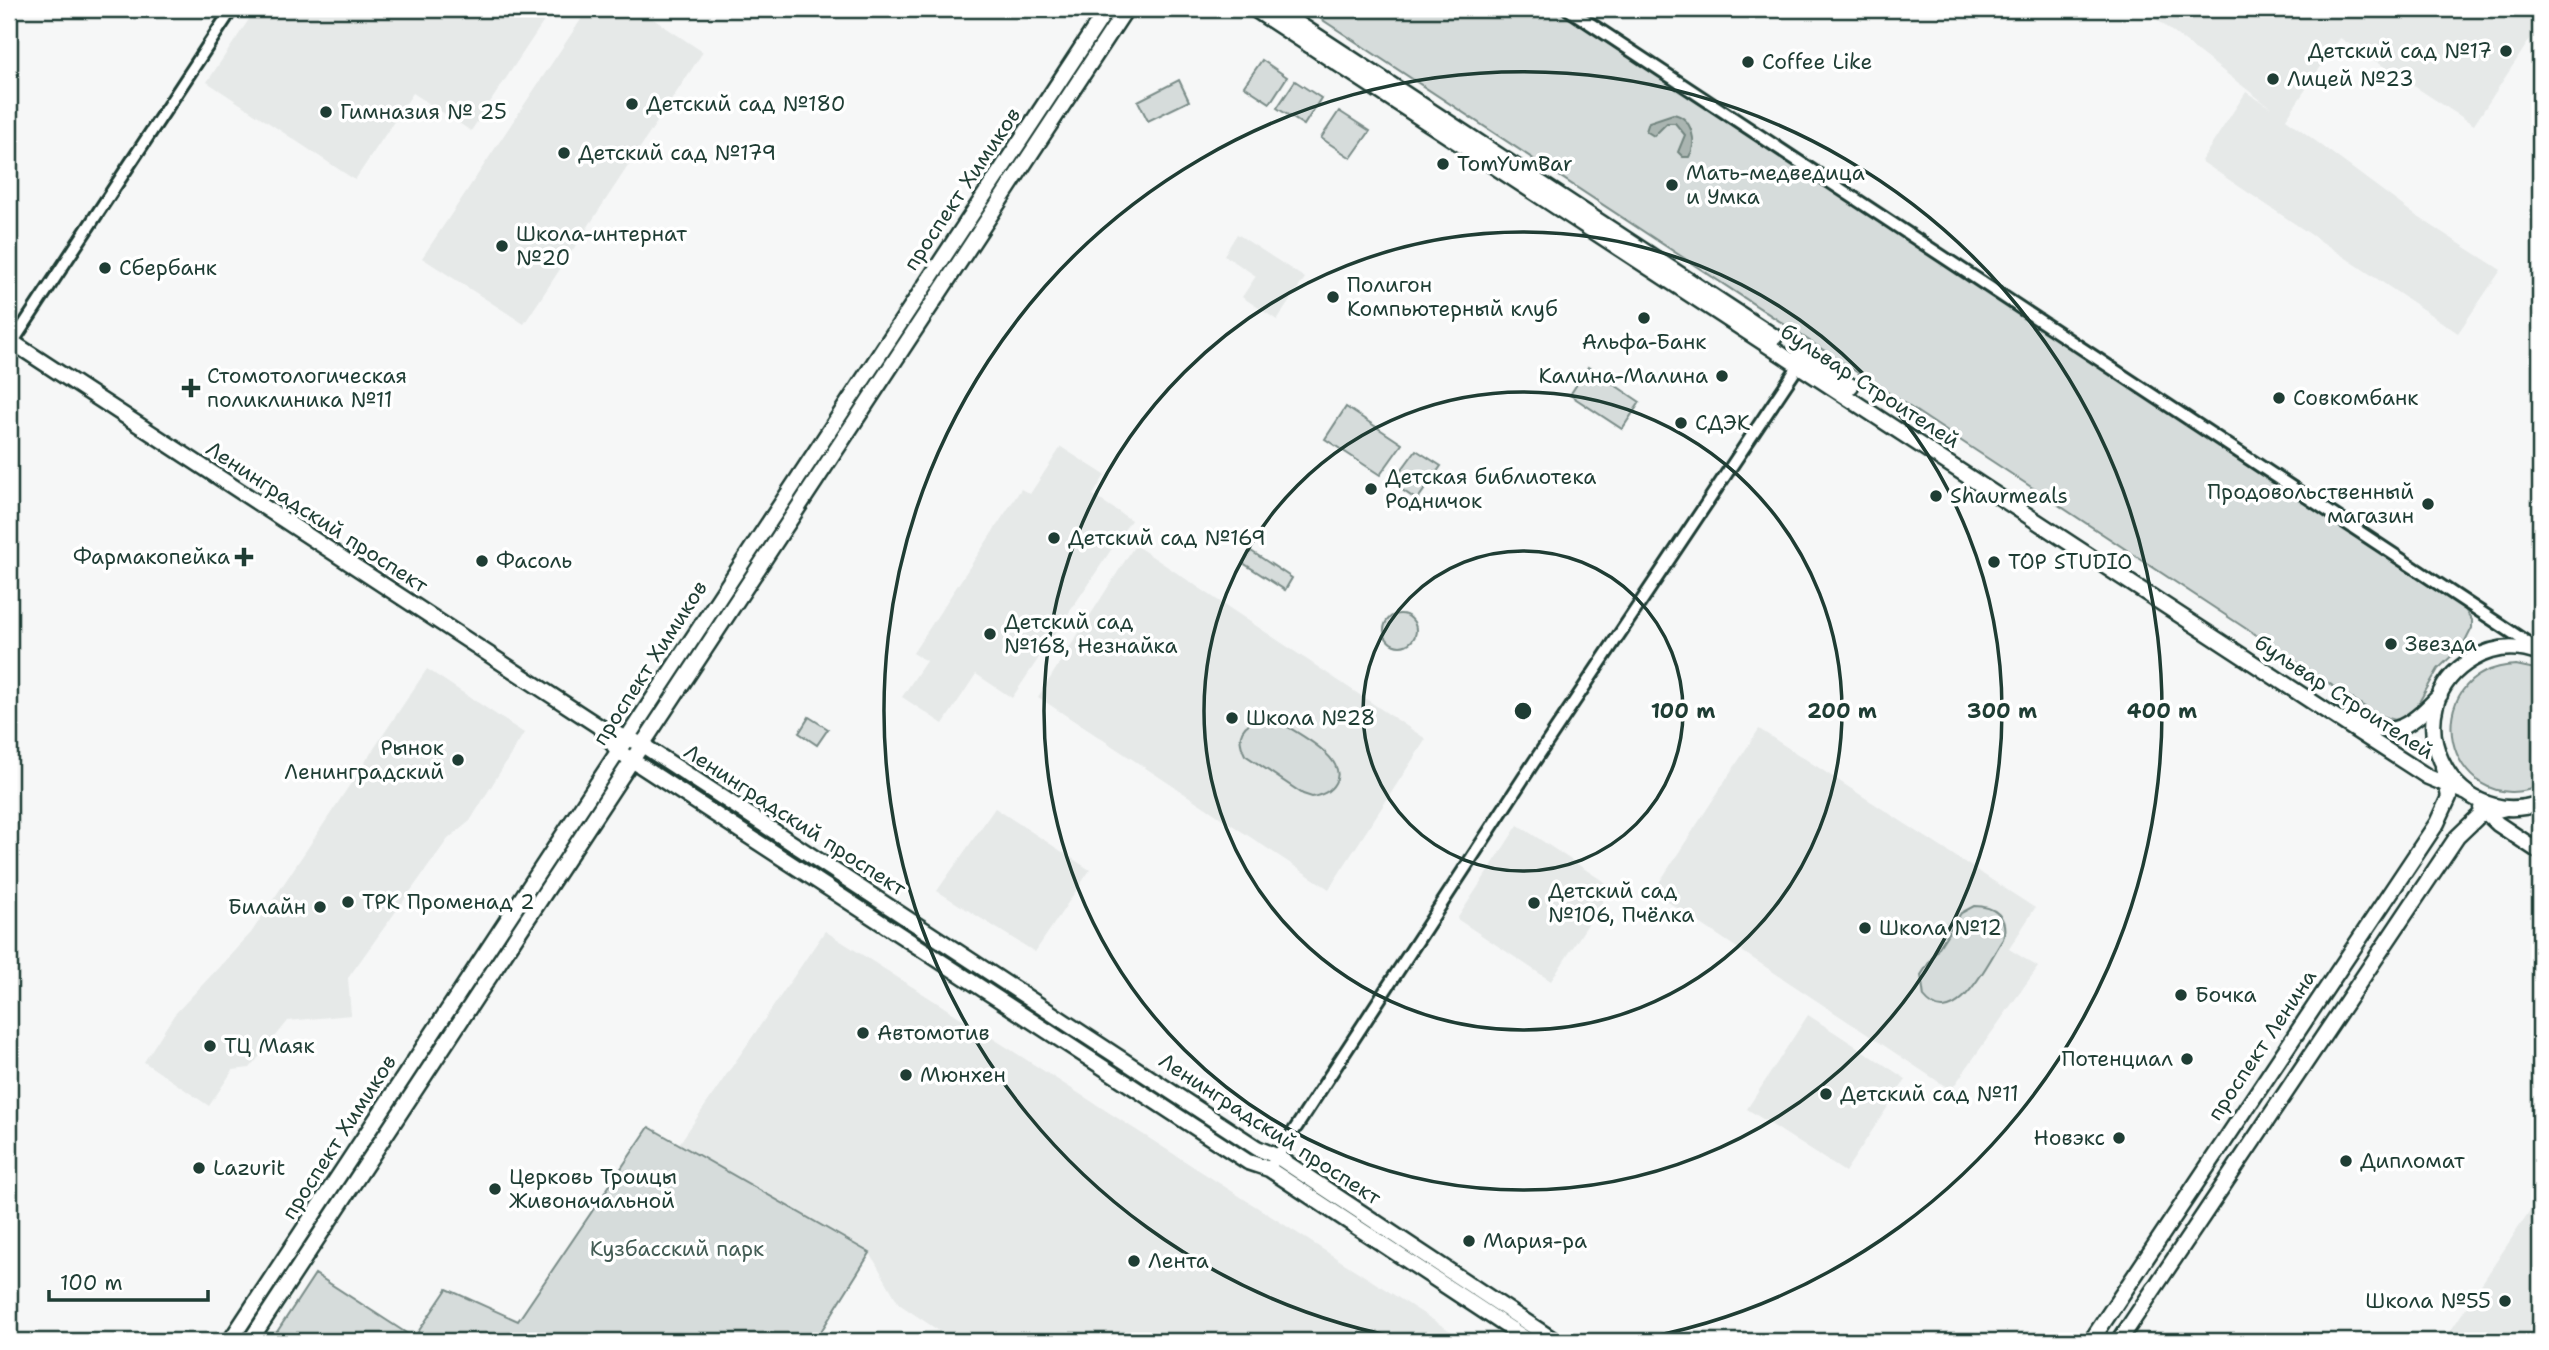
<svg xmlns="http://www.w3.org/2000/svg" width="2549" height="1350" viewBox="0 0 2549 1350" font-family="'Shantell Sans',sans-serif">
<rect width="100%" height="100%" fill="#f6f7f7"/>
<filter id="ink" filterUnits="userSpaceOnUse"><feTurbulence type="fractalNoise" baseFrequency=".0143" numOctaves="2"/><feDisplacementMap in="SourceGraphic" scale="14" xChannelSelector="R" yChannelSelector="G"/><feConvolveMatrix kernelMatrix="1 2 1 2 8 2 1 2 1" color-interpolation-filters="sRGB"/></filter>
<g filter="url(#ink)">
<!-- built -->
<path fill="#e6e9e8" d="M 256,9 L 552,9 L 471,131 L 413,93 L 355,180 L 207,82 Z
M 588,9 L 638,9 L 703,52 L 524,324 L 422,258 Z
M 2143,9 L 2540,9 L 2540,24 L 2474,125 L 2340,38 L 2286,119 L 2415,215 L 2501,270 L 2458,333 L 2201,161 L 2246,92 L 2271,108 Z
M 1237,234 L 1305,278 L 1277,320 L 1242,297 L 1256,276 L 1224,255 Z
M 1061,447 L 1105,475 L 1093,495 L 1131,520 L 1012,698 L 976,674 L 943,724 L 902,697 L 926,661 L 913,653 L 1021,489 L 1030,494 Z
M 1135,545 L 1426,739 L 1329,889 L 1038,697 Z
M 427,669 L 524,733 L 470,821 L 448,839 L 348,978 L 351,1015 L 288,1021 L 250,1068 L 233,1070 L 209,1106 L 144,1062 L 174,1015 L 251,933 Z
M 1759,729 L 2035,908 L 2009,949 L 2038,967 L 1951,1090 L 1653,892 Z
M 995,808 L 1090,870 L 1035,952 L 937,891 Z
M 1518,825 L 1612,887 L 1551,981 L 1457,919 Z
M 825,931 L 1466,1341 L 954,1341 L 899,1304 L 870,1253 L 679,1144 Z
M 1808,1015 L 1906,1079 L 1845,1172 L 1747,1109 Z
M 2540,1195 L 2540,1341 L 2444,1341 Z"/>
<!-- green -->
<path fill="#d6dcdb" stroke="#7a8c88" stroke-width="2" d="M 1306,9 L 1556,9 L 2463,607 L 2472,620 L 2472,628 L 2464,644 L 2438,669 L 2414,711 L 2399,721 L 2377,715 Z
M 1262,60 L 1287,77 L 1270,103 L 1244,86 Z
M 1179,80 L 1189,101 L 1148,121 L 1138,101 Z
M 1295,81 L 1321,98 L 1304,125 L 1277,108 Z
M 1339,111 L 1370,131 L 1351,158 L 1321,138 Z
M 1588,367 L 1640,402 L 1622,429 L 1570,395 Z
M 1346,407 L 1402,444 L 1380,475 L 1325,439 Z
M 1416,450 L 1441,466 L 1417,500 L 1392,483 Z
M 1251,551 L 1292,578 L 1285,590 L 1243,563 Z
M1384 630a16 16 0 1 1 32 0a16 16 0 1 1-32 0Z
M 2516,665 L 2540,670 L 2540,786 C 2445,823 2411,670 2516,665 Z
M 809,717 L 828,729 L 817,745 L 799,733 Z
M 1263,718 L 1273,718 C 1291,730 1351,758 1335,783 C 1330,792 1322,795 1312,797 L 1303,794 L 1245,755 C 1235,735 1242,723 1263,718 Z
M 1974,906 C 1995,906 2009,917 2003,939 C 1989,960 1955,1036 1924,997 L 1921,975 L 1961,913 Z
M 649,1127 L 870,1253 L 815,1341 L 271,1341 L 315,1274 L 414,1338 L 447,1289 L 518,1321 Z"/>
<!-- water -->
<path fill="#aab5b1" stroke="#72857f" stroke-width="2" d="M 1673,114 C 1692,117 1698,143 1689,157 L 1683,157 L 1678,152 L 1685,135 L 1675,123 L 1667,123 L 1654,136 L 1646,131 L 1649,122 Z"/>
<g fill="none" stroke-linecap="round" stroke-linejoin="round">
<!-- minor casing -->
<g stroke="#1f3d34" stroke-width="16">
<path id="minor" d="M 1568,9 L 2540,651
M 12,343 L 232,9
M 1269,1169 L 1534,762 L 1801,362"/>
</g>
<!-- major casing -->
<g stroke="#1f3d34" stroke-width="19">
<path id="major" d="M 1254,9 L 2363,735 L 2428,777 L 2467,793
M 1276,9 L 1775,337
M 9,340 L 600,727 L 641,744 L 1257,1148 L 1276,1156 L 1555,1341
M 1800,354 L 1851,386
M 2540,654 C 2517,645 2495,646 2473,659 C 2390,706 2449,835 2540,803
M 2356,720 C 2392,744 2414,722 2440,695
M 600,727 L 618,751 L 1248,1162 L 1269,1169 L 1529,1341
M 2481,808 L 2498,824 L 2540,852
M 230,1341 L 1107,9
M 250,1341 L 1126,9
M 2091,1341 L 2437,823 L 2449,797 L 2443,767
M 2119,1341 L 2457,837 L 2481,814 L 2506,808"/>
</g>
<!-- minor -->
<use href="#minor" stroke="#fff" stroke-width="10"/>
<!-- major -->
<use href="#major" stroke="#fff" stroke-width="14"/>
</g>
</g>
<!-- distance rings -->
<g fill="none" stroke="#1f3d34" stroke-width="3.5">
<circle cx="1523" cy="711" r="160"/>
<circle cx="1523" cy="711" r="319"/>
<circle cx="1523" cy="711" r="479"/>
<path d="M1418 1341A639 639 0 1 1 1628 1341"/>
</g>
<!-- markers -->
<g fill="#1f3d34" stroke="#fff" stroke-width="2.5">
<circle cx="2506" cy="51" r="7"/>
<circle cx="1748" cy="62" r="7"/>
<circle cx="2273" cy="79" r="7"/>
<circle cx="632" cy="104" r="7"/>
<circle cx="326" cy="112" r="7"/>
<circle cx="564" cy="153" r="7"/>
<circle cx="1443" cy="164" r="7"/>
<circle cx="1672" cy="185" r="7"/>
<circle cx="502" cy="246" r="7"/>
<circle cx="105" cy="268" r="7"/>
<circle cx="1333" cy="297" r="7"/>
<circle cx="1644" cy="318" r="7"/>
<circle cx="1722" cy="376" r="7"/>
<path d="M187.5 377.5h7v7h7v7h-7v7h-7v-7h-7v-7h7z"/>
<circle cx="2279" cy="398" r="7"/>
<circle cx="1681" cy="423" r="7"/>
<circle cx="1371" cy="489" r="7"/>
<circle cx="1936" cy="496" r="7"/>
<circle cx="2428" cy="504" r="7"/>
<circle cx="1054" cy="538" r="7"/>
<path d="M240.5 546.5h7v7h7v7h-7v7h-7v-7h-7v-7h7z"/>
<circle cx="482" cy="561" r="7"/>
<circle cx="1994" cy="562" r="7"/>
<circle cx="990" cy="634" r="7"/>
<circle cx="2391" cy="644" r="7"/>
<circle cx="1232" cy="718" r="7"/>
<circle cx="458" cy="760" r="7"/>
<circle cx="348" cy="902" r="7"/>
<circle cx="1534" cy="903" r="7"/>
<circle cx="320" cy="907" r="7"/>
<circle cx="1865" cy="928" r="7"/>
<circle cx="2181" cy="995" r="7"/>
<circle cx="863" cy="1033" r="7"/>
<circle cx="210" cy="1046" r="7"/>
<circle cx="2187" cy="1059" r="7"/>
<circle cx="906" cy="1075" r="7"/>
<circle cx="1826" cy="1094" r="7"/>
<circle cx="2119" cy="1138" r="7"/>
<circle cx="2346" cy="1161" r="7"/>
<circle cx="199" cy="1168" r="7"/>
<circle cx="495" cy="1189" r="7"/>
<circle cx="1469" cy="1241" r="7"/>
<circle cx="1134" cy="1261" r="7"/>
<circle cx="2505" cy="1301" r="7"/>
</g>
<g text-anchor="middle" stroke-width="7" stroke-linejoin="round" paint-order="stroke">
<!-- poi labels -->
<g font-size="21" fill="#1f3d34" stroke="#fff" text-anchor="start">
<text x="2492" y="58" text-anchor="end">Детский сад №17</text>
<text x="1762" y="69">Coffee Like</text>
<text x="2287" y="86">Лицей №23</text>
<text x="646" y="111">Детский сад №180</text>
<text x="340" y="119">Гимназия № 25</text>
<text x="578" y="160">Детский сад №179</text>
<text x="1457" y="171">TomYumBar</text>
<text x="1686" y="180">Мать-медведица<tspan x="1686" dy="24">и Умка</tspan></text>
<text x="516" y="241">Школа-интернат<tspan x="516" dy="24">№20</tspan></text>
<text x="119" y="275">Сбербанк</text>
<text x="1347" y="292">Полигон<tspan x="1347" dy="24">Компьютерный клуб</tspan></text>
<text x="1644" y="349" text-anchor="middle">Альфа-Банк</text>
<text x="207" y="383">Стомотологическая<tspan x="207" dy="24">поликлиника №11</tspan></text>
<text x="1708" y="383" text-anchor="end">Калина-Малина</text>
<text x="2293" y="405">Совкомбанк</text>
<text x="1695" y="430">СДЭК</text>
<text x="1385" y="484">Детская библиотека<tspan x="1385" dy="24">Родничок</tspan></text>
<text x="2414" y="499" text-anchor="end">Продовольственный<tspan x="2414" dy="24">магазин</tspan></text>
<text x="1950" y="503">Shaurmeals</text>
<text x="1068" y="545">Детский сад №169</text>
<text x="230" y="564" text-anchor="end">Фармакопейка</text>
<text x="496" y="568">Фасоль</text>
<text x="2008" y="569">TOP STUDIO</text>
<text x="1004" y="629">Детский сад<tspan x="1004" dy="24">№168, Незнайка</tspan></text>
<text x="2405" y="651">Звезда</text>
<text x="1246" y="725">Школа №28</text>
<text x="444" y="755" text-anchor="end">Рынок<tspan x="444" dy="24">Ленинградский</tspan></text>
<text x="1548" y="898">Детский сад<tspan x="1548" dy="24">№106, Пчёлка</tspan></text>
<text x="362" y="909">ТРК Променад 2</text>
<text x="306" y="914" text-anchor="end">Билайн</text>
<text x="1879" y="935">Школа №12</text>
<text x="2195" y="1002">Бочка</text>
<text x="877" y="1040">Автомотив</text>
<text x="224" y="1053">ТЦ Маяк</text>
<text x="2173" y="1066" text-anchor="end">Потенциал</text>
<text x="920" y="1082">Мюнхен</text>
<text x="1840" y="1101">Детский сад №11</text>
<text x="2105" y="1145" text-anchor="end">Новэкс</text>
<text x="2360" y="1168">Дипломат</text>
<text x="213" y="1175">Lazurit</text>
<text x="509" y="1184">Церковь Троицы<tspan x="509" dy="24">Живоначальной</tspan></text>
<text x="1483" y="1248">Мария-ра</text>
<text x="1148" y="1268">Лента</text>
<text x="2491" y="1308" text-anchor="end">Школа №55</text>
</g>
<!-- street labels -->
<g font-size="21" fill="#1f3d34" stroke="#fff">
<text transform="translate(962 189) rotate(-56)" y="7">проспект Химиков</text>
<text transform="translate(1870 386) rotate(33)" y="7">бульвар Строителей</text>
<text transform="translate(317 517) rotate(33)" y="7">Ленинградский проспект</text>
<text transform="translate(650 663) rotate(-57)" y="7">проспект Химиков</text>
<text transform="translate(2344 697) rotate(33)" y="7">бульвар Строителей</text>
<text transform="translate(795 820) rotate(33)" y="7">Ленинградский проспект</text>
<text transform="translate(2262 1045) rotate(-56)" y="7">проспект Ленина</text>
<text transform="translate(1270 1129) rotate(33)" y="7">Ленинградский проспект</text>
<text transform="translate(339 1137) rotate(-57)" y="7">проспект Химиков</text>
</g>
<!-- park labels -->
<g font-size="21" fill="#445d55" stroke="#fff">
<text x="677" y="1256">Кузбасский парк</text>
</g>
</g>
<circle cx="1523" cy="711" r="10" fill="#1f3d34" stroke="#fff" stroke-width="3.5"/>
<g font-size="21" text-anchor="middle" font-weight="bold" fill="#1f3d34" stroke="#fff" stroke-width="7" stroke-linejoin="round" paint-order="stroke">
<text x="1683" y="718">100 m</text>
<text x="1842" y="718">200 m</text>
<text x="2002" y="718">300 m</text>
<text x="2162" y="718">400 m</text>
</g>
<!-- margin -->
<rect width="2549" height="1350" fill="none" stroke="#fff" stroke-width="35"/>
<rect x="18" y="18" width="2514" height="1315" fill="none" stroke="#1f3d34" stroke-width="2.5" filter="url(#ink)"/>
<!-- scale -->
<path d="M49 1290v10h159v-10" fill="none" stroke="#1f3d34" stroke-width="3.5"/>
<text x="60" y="1290" font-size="21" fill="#1f3d34" stroke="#ffffff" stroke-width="5" paint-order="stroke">100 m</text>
</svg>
